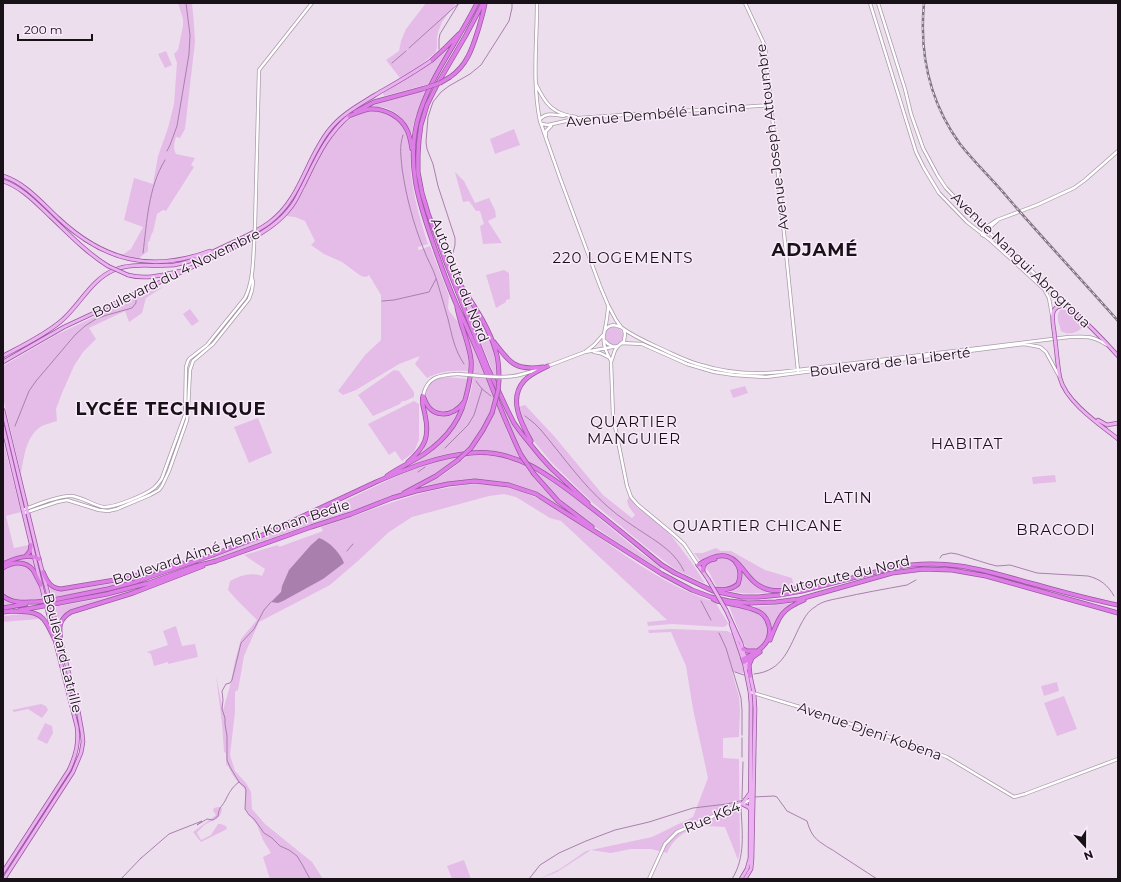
<svg xmlns="http://www.w3.org/2000/svg" width="1121" height="882" viewBox="0 0 1121 882" font-family="Montserrat,sans-serif">
<rect width="100%" height="100%" fill="#eddeee"/>
<!-- green -->
<path fill="#e4bce7" d="M 178,3 L 192,3 L 194,24 L 195,42 L 185,129 L 180,138 L 176,137 C 174,144 173,148 176,154 L 195,158 L 191,165 L 194,167 L 166,211 L 163,210 L 157,214 L 153,232 L 152,233 L 149,242 L 148,242 L 148,251 L 139,258 L 128,257 L 122,255 L 131,249 L 143,227 L 124,220 L 134,178 L 153,184 L 158,156 L 168,128 L 174,104 L 177,63 L 174,54 L 178,50 L 183,26 L 183,19 Z
M 426,3 L 456,3 L 442,22 L 438,32 L 437,38 L 437,48 L 435,53 L 418,67 L 400,78 L 386,60 L 399,51 L 401,41 L 406,29 Z
M 450,46 L 429,84 L 384,96 L 383,93 L 420,71 Z
M 166,51 L 172,65 L 165,68 L 158,54 Z
M 426,90 C 419,105 414,119 411,136 C 405,116 390,104 369,107 L 385,101 Z
M 374,111 C 388,113 400,118 406,132 C 413,147 409,165 412,181 C 415,203 421,222 428,244 L 418,247 L 418,250 L 422,249 L 430,246 L 449,296 L 448,308 C 450,314 456,318 459,324 C 466,337 469,356 469,371 C 455,370 439,371 427,378 L 415,364 L 420,356 L 399,364 L 356,390 L 343,395 L 338,391 L 365,355 L 381,340 L 381,295 L 369,275 L 366,277 L 361,276 L 342,262 L 324,254 L 311,245 L 315,241 L 305,221 L 295,217 L 286,216 C 293,207 299,197 305,187 C 321,157 334,114 374,111 Z
M 514,129 L 520,145 L 495,154 L 490,139 Z
M 455,172 L 464,181 L 475,203 L 489,198 L 495,210 L 496,217 L 488,221 L 502,243 L 483,244 L 480,226 L 484,224 L 480,211 L 476,211 L 469,201 L 463,202 Z
M 504,270 L 509,273 L 510,299 L 506,300 L 506,302 L 496,308 L 486,275 Z
M 163,287 L 146,298 L 142,313 L 129,322 L 125,311 L 89,328 L 96,339 L 83,352 L 74,366 L 62,393 L 56,409 L 57,421 C 53,422 47,424 42,426 C 26,435 24,457 21,474 L 3,398 L 3,366 L 56,335 L 144,293 Z
M 460,290 L 461,290 C 476,312 493,335 497,362 C 498,369 498,377 498,384 L 460,291 Z
M 190,309 L 199,321 L 192,326 L 183,314 Z
M 1062,309 L 1068,310 L 1084,325 C 1079,333 1068,336 1061,331 C 1059,323 1054,314 1062,309 Z
M605 336a9 9 0 1 1 18 0a9 9 0 1 1-18 0Z
M 466,333 L 467,333 L 494,399 C 488,419 479,436 465,451 C 443,453 423,461 403,469 C 411,464 420,460 427,454 C 455,434 475,402 473,366 C 472,355 469,344 466,333 Z
M 394,370 L 399,371 L 414,392 L 414,397 L 405,401 L 403,401 L 401,402 L 400,404 L 373,416 L 358,395 Z
M 446,377 L 468,379 C 467,385 467,393 465,398 C 463,404 457,409 451,410 C 429,418 416,392 434,380 C 438,378 442,378 446,377 Z
M 745,386 L 748,393 L 733,398 L 730,390 Z
M 414,401 L 419,404 L 419,440 L 414,452 L 402,461 L 395,451 L 389,455 L 368,424 Z
M 503,403 L 515,425 L 536,454 L 599,518 L 641,553 L 661,567 L 660,570 C 611,537 553,506 523,454 C 514,439 507,421 500,404 Z
M 525,405 L 554,436 L 603,495 L 632,518 L 635,515 L 629,507 L 627,501 L 629,497 L 637,507 L 664,528 L 673,538 L 692,563 L 705,583 L 702,582 L 676,570 L 646,547 L 593,503 L 552,463 L 532,439 L 526,430 L 518,407 Z
M 425,406 C 436,419 446,418 460,410 C 452,428 437,444 420,454 C 431,437 429,425 425,406 Z
M 497,406 L 508,434 L 520,458 C 504,453 489,450 472,451 L 490,422 Z
M 258,418 L 272,453 L 249,463 L 234,427 Z
M 3,440 L 21,512 L 6,516 L 14,548 L 29,545 L 42,599 L 3,606 Z
M 484,455 C 493,456 516,459 524,464 C 527,467 530,473 533,477 C 544,490 556,502 569,512 C 554,504 539,494 523,488 C 487,474 453,481 418,489 C 436,480 452,470 467,456 Z
M 460,456 C 419,493 362,507 311,524 C 278,535 246,549 213,559 L 212,556 L 243,546 L 257,540 C 288,526 319,513 349,499 C 385,482 421,462 460,456 Z
M 1055,475 L 1056,482 L 1033,484 L 1032,477 Z
M 476,484 C 491,485 506,486 521,491 C 542,499 562,513 581,525 C 624,554 666,587 715,602 L 728,623 L 726,626 L 723,627 L 672,624 L 648,626 L 647,622 L 667,620 L 561,521 L 550,518 L 516,497 L 504,494 L 489,496 L 412,517 L 389,532 L 359,560 L 330,585 L 259,622 L 244,656 L 238,690 L 235,692 L 235,712 L 230,755 L 235,771 L 246,783 L 251,792 L 252,809 L 265,824 L 312,862 L 323,879 L 270,879 L 263,857 L 271,853 L 263,840 L 257,825 L 245,809 L 245,790 C 244,787 241,786 239,783 C 234,778 231,772 228,766 L 226,765 L 226,753 L 224,752 L 222,723 L 216,676 L 223,710 L 230,686 L 235,661 L 241,639 L 257,620 L 236,599 L 228,590 L 230,581 C 241,575 251,572 262,576 L 265,569 L 244,555 L 278,545 L 279,547 L 323,531 L 321,527 C 350,518 379,506 409,497 C 431,490 453,486 476,484 Z
M 716,548 L 721,551 L 731,551 L 765,570 L 792,578 L 794,587 C 765,594 747,597 718,588 L 716,586 L 709,572 L 694,553 L 703,553 Z
M 131,579 C 106,589 79,593 52,597 L 49,584 L 56,588 L 65,590 L 110,584 Z
M 142,587 C 127,597 106,600 88,605 C 77,608 66,610 58,619 L 54,607 L 109,597 Z
M 792,603 C 780,611 778,617 773,630 C 768,617 765,611 751,607 L 776,605 Z
M 729,606 C 744,609 768,611 768,631 C 768,639 763,645 757,649 L 746,649 Z
M 22,614 C 29,614 35,613 39,619 L 3,622 L 3,616 Z
M 176,626 L 182,646 L 195,644 L 198,657 L 168,664 L 168,662 L 154,666 L 151,654 L 147,652 L 168,645 L 163,631 Z
M 672,629 L 727,631 C 730,633 731,632 733,635 C 737,642 742,664 744,673 L 732,672 L 739,697 L 740,709 L 739,737 L 723,738 L 723,758 L 739,759 L 740,851 L 738,860 L 725,827 C 717,827 707,825 699,827 C 685,830 672,840 667,853 L 651,849 L 631,849 L 611,853 L 591,850 L 557,872 L 539,879 L 560,869 L 586,851 L 652,837 L 693,817 L 708,778 L 693,709 L 686,666 L 671,632 L 649,633 L 648,630 Z
M 1057,682 L 1059,691 L 1044,696 L 1041,686 Z
M 1064,696 L 1077,729 L 1057,736 L 1044,703 Z
M 41,704 L 46,706 L 48,710 L 42,718 L 28,709 L 14,712 L 12,710 Z
M 45,723 L 52,726 L 53,733 L 47,744 L 37,739 Z
M 218,807 L 221,807 L 222,809 C 220,821 214,819 206,824 C 203,826 199,830 197,833 L 201,840 L 211,835 L 218,824 L 221,824 L 226,826 L 227,829 L 201,842 L 193,832 L 215,816 L 216,815 L 213,811 L 214,808 Z
M 464,860 L 471,879 L 452,879 L 447,866 Z"/>
<!-- water -->
<path fill="#a980ad" d="M 319,538 C 329,541 341,554 344,563 L 323,579 L 283,601 L 278,603 L 271,602 L 281,592 L 282,586 L 289,570 L 311,545 Z"/>
<g fill="none" stroke-linecap="round" stroke-linejoin="round">
<!-- stream -->
<path stroke="#a980ad" stroke-width="1" d="M 409,48 L 459,3
M 439,49 L 439,39 L 440,34 L 459,3
M 392,63 L 406,51
M 403,135 C 399,148 401,155 402,168 C 406,196 413,223 424,250 C 427,259 433,268 436,278 C 440,291 444,305 448,319 C 452,335 454,349 464,364
M 167,151 L 170,145 L 177,126 L 189,54 L 190,35 L 186,3
M 143,253 C 147,222 148,188 165,160
M 452,257 L 455,245 L 455,238 L 438,186 L 433,164 L 427,149 L 426,142 L 428,117 L 433,102 L 441,92 L 449,86 L 470,74 L 481,65 L 509,21 L 512,8 L 512,3
M 382,301 L 394,300 L 429,292 L 436,279
M 476,381 L 482,389 L 491,396
M 525,416 L 534,423 L 540,429 C 562,455 582,484 607,506 C 619,517 633,526 647,535 C 662,545 676,554 684,571
M 15,426 L 29,391 L 36,381 L 75,335 L 85,326 L 96,319 L 107,315 L 132,308 L 136,303 L 136,298
M 445,448 L 468,425 L 474,415 L 482,389
M 418,472 L 425,467
M 347,551 L 353,544
M 940,558 L 942,555 L 951,553 L 957,554 L 989,564 L 997,566 L 1010,565 L 1037,573 L 1088,576 C 1100,579 1108,585 1114,596
M 701,601 L 711,620
M 271,602 L 264,610 L 254,629 L 241,643 L 232,680 L 230,683 L 226,684 L 222,691 L 223,700 L 222,709 L 225,718 L 225,724 L 227,736 L 227,760 L 230,767 L 239,782 L 245,787 L 246,790 L 245,809 L 249,815 L 254,819 L 264,833 L 272,838 L 280,846 L 289,850 L 297,856 L 303,866 L 310,879
M 719,633 L 726,648 L 741,698 L 742,710 L 742,735
M 735,672 L 744,675
M 754,674 C 784,671 789,647 801,624 C 805,617 808,611 815,607 C 822,601 831,600 840,598 C 862,593 885,589 907,585 L 916,580
M 742,738 L 742,757
M 754,797 L 774,796 L 777,797 L 787,811 L 807,821 C 810,831 813,838 823,844 C 828,848 832,849 837,853 L 877,879
M 742,799 L 743,762
M 121,879 L 142,857 L 140,859 L 169,834 L 202,821 L 197,825 L 207,819 L 213,820 L 218,816 C 219,807 221,808 225,801 C 229,793 232,787 239,782
M 529,879 L 540,865 L 559,853 L 586,841 L 615,830 L 649,822 L 693,808 L 727,804 L 744,800
M 732,879 C 746,857 742,832 741,807"/>
<!-- minor casing -->
<g stroke="#aa9bab" stroke-width="4">
<path id="minor" d="M 537,3 C 537,42 532,82 540,121 L 560,178 L 600,286 L 608,305 L 616,320 L 621,327
M 745,3 L 765,46 L 798,371
M 870,3 L 916,152 L 924,168 L 939,193 L 967,222 L 990,240 L 1044,289 L 1049,298 L 1052,315
M 878,3 L 905,89 L 911,114 L 923,148 L 938,176 L 946,188 L 987,231 L 1006,246 L 1068,306
M 536,84 C 545,104 553,114 576,117
M 540,119 C 547,112 555,115 564,116
M 542,124 L 548,125 L 579,118 L 771,105
M 546,135 L 546,131 L 551,126
M 255,226 L 259,70 L 312,3
M 982,235 L 985,228 L 997,220 L 1037,205 L 1074,188 L 1085,180 L 1118,151
M 984,236 L 989,228 L 998,220
M 608,306 C 608,316 606,324 604,334 C 602,343 607,354 611,361
M 622,328 C 636,338 651,344 666,351 C 677,356 689,362 701,365 C 727,373 754,375 781,372 L 1069,337 C 1087,336 1093,336 1107,345
M 605,330 C 609,325 614,324 620,327
M 605,341 L 608,344 L 614,347
M 622,343 L 642,344 L 687,364 L 714,372 L 734,375 L 766,377 L 1024,344 L 1040,347 L 1046,352 L 1059,376
M 618,346 L 615,350 L 611,362 L 613,416 L 627,486 L 631,497 L 638,505 L 673,534 L 684,544 L 698,565
M 585,352 L 594,345 L 603,335
M 594,352 L 600,353 L 608,357
M 548,366 L 585,352 L 618,346 L 624,341 L 625,334 L 624,330
M 523,374 L 537,370
M 423,396 C 427,376 440,375 458,374
M 23,510 C 36,505 57,496 70,496 C 81,496 92,505 103,507 C 114,508 145,495 154,488 C 157,485 160,482 162,478 L 185,415 L 186,367 L 188,361 L 189,359 L 207,345 L 245,298 C 253,282 253,263 254,245
M 24,513 L 57,502 L 67,500 L 99,510 L 108,511 L 117,509 L 150,495 L 159,490 L 162,486 L 169,471 L 187,420 L 188,410 L 190,370 L 193,361 L 213,344 L 249,299 L 252,290 L 253,282 L 252,278
M 750,692 L 803,708 L 934,752 L 947,757 L 1014,797 L 1025,794 L 1118,759
M 649,879 L 665,844 L 677,832 L 750,800"/>
</g>
<!-- major casing -->
<g stroke="#99589f" stroke-width="4.5">
<path id="major" d="M 3,176 C 25,183 41,202 58,218 C 104,261 151,273 210,251
M 3,181 C 23,188 37,204 52,218 C 70,235 87,253 108,266
M 128,275 C 146,280 163,275 181,271
M 1054,331 C 1052,318 1049,303 1068,306 C 1086,322 1102,338 1118,356
M 1056,347 C 1057,357 1058,368 1060,378 C 1066,402 1099,424 1118,439
M 3,356 C 22,346 43,336 60,322 C 79,307 90,280 114,270 C 133,262 154,267 174,265 C 193,262 210,253 227,245 C 242,238 257,232 270,222 C 301,199 306,158 330,129 C 342,114 359,105 375,95 C 394,84 414,73 432,60
M 3,362 L 64,327 L 250,240 C 265,231 280,222 291,207 C 296,201 299,193 303,186 C 316,160 326,135 349,116
M 3,410 L 39,559 L 59,635
M 1098,420 L 1107,425 L 1118,423
M 3,427 L 41,585 L 77,727 C 79,743 76,755 69,770 L 3,872
M 698,565 L 708,579
M 726,610 L 741,643 L 748,668
M 731,624 L 744,662 L 750,692 L 751,704 L 750,858 L 747,869 L 741,879
M 750,793 L 742,804 L 748,807 L 751,810
M 4,879 L 73,772 L 81,753 L 83,742 L 82,732 L 78,710 L 61,642
M 745,879 L 751,869 L 752,859 L 755,709 L 754,693 L 750,675"/>
</g>
<!-- highway casing -->
<g stroke="#99589f" stroke-width="5">
<path id="highway" d="M 477,3 C 458,42 428,79 417,122 C 407,164 418,200 432,240 C 440,263 448,286 458,308 C 461,315 465,322 468,330 C 487,371 501,414 521,455
M 483,3 L 466,35 L 438,83 L 427,105 L 421,125 L 419,140 L 418,155 L 418,172 L 422,193 L 428,213 L 445,260 L 487,366 L 507,409 L 514,423 L 522,434 L 540,456 L 551,468 L 588,503
M 432,60 L 446,47 L 459,34
M 450,77 C 468,65 473,46 479,27 C 481,19 484,11 485,3
M 355,112 L 374,102 L 422,89
M 349,116 C 356,113 363,110 370,109 C 385,108 401,117 407,130 C 410,136 411,143 412,149
M 451,270 C 466,295 488,322 496,352 C 499,361 499,370 499,379
M 494,342 C 510,363 515,371 543,367
M 424,398 C 431,419 452,418 464,402
M 531,441 C 521,423 508,399 524,381 C 530,374 540,370 548,366
M 471,448 L 483,430 L 492,413
M 408,462 C 425,447 430,437 425,415 C 424,408 421,403 423,396
M 534,474 L 558,501 L 592,527
M 387,476 C 398,468 412,462 424,454 C 449,437 462,418 468,388 C 470,379 472,369 471,360 C 469,342 460,325 457,307
M 376,482 C 406,469 437,456 471,453 C 517,449 550,476 584,502 C 611,523 636,544 662,565 L 675,573 L 713,591 L 742,597 L 758,597 L 779,595 L 802,591 L 891,568 C 942,558 978,568 1026,582 C 1057,590 1087,599 1118,605
M 404,493 L 436,476 L 458,460
M 26,556 L 30,551 L 31,545
M 3,564 C 13,559 29,553 39,559
M 698,565 C 743,536 738,584 770,590 C 785,593 801,586 816,586
M 3,568 C 12,562 25,560 33,570 C 36,575 38,580 41,585
M 703,571 C 702,563 708,560 715,559
M 43,572 C 47,582 51,588 61,589 L 127,578 L 182,563
M 712,589 C 721,590 730,591 738,584 C 741,576 741,569 736,563
M 3,596 C 13,604 25,602 37,602
M 58,599 L 108,589 L 135,582 L 210,556 L 256,538 L 376,482
M 713,599 L 717,601 C 730,604 750,606 761,613 C 765,616 768,621 769,626 C 773,644 756,653 743,659
M 59,603 L 107,594 L 149,583 L 196,566 L 216,561 L 311,527 L 351,514 L 392,498 L 416,491 L 448,484 L 475,481 L 509,485 L 536,494 L 662,574 L 692,590 L 711,597 L 729,601 L 748,603 L 776,602 L 800,599 L 892,573 L 923,569 L 952,570 L 986,576 L 1118,613
M 3,608 L 26,604
M 20,610 L 38,607
M 11,611 C 42,612 42,613 55,640
M 3,612 L 12,611
M 770,640 C 779,617 780,610 804,600
M 61,644 C 60,630 56,621 71,612 L 133,593 L 203,566
M 743,649 L 747,651 L 756,651
M 744,662 L 753,657 L 760,652
M 750,676 L 749,665 L 752,658"/>
</g>
<!-- minor -->
<use href="#minor" stroke="#fff" stroke-width="2.5"/>
<!-- major -->
<use href="#major" stroke="#ebb1f1" stroke-width="3"/>
<!-- highway -->
<use href="#highway" stroke="#de7de7" stroke-width="3.5"/>
<!-- rail casing -->
<g stroke="#807681" stroke-width="2.5">
<path id="rail" d="M 924,3 C 919,55 929,101 960,144 C 975,163 993,180 1008,198 C 1044,240 1082,280 1118,321"/>
</g>
<!-- rail -->
<use href="#rail" stroke="#faebfb" stroke-width="1" stroke-dasharray="3" stroke-linecap="butt"/>
<!-- minor-bridge casing -->
<g stroke="#aa9bab" stroke-width="4" stroke-linecap="butt">
<path id="minor-bridge" d="M 254,245 L 255,226
M 458,374 C 477,375 505,380 523,374"/>
</g>
<!-- major-bridge casing -->
<g stroke="#99589f" stroke-width="4.5" stroke-linecap="butt">
<path id="major-bridge" d="M 108,266 L 128,275
M 1054,331 L 1056,347
M 708,579 L 726,610"/>
</g>
<!-- highway-bridge casing -->
<g stroke="#99589f" stroke-width="5" stroke-linecap="butt">
<path id="highway-bridge" d="M 422,89 L 440,83 L 450,77
M 492,413 L 498,391 L 499,380
M 521,455 L 534,474
M 458,460 L 471,448
M 37,602 L 58,599
M 38,607 L 59,603"/>
</g>
<!-- minor-bridge -->
<use href="#minor-bridge" stroke="#fff" stroke-width="2.5"/>
<!-- major-bridge -->
<use href="#major-bridge" stroke="#ebb1f1" stroke-width="3"/>
<!-- highway-bridge -->
<use href="#highway-bridge" stroke="#de7de7" stroke-width="3.5"/>
</g>
<g text-anchor="middle" stroke-width="3" stroke-linejoin="round" paint-order="stroke">
<!-- street labels -->
<g font-size="14" fill="#181218" stroke="#faebfb">
<text transform="translate(656 114) rotate(-5)" y="5">Avenue Dembélé Lancina</text>
<text transform="translate(772 137) rotate(-97)" y="5">Avenue Joseph Attoumbre</text>
<text transform="translate(1021 260) rotate(44)" y="5">Avenue Nangui Abrogroua</text>
<text transform="translate(176 273) rotate(-26)" y="5">Boulevard du 4 Novembre</text>
<text transform="translate(460 280) rotate(68)" y="5">Autoroute du Nord</text>
<text transform="translate(890 362) rotate(-7)" y="5">Boulevard de la Liberté</text>
<text transform="translate(231 542) rotate(-18)" y="5">Boulevard Aimé Henri Konan Bedie</text>
<text transform="translate(845 575) rotate(-13)" y="5">Autoroute du Nord</text>
<text transform="translate(63 653) rotate(76)" y="5">Boulevard Latrille</text>
<text transform="translate(870 731) rotate(19)" y="5">Avenue Djeni Kobena</text>
<text transform="translate(712 817) rotate(-23)" y="5">Rue K64</text>
</g>
<!-- neighbourhood labels -->
<g font-size="15" letter-spacing="1" fill="#181218" stroke="#faebfb">
<text x="623" y="263">220 LOGEMENTS</text>
<text x="634" y="427">QUARTIER<tspan x="634" dy="17">MANGUIER</tspan></text>
<text x="967" y="449">HABITAT</text>
<text x="848" y="503">LATIN</text>
<text x="758" y="531">QUARTIER CHICANE</text>
<text x="1056" y="535">BRACODI</text>
</g>
<!-- district labels -->
<g font-size="18" font-weight="bold" letter-spacing="1" fill="#181218" stroke="#faebfb">
<text x="815" y="256">ADJAMÉ</text>
<text x="171" y="415">LYCÉE TECHNIQUE</text>
</g>
</g>
<!-- border -->
<rect width="1121" height="882" fill="none" stroke="#181218" stroke-width="8"/>
<!-- north arrow -->
<g transform="translate(1085 846) rotate(159)" stroke="#faebfb" stroke-width="3" paint-order="stroke">
<path d="M0-3L7 15L0 10L-7 15Z" fill="#181218"/>
<text y="-6" font-size="11" font-weight="bold" text-anchor="middle" fill="#181218">N</text>
</g>
<!-- scale -->
<path d="M18 34v6h74v-6" fill="none" stroke="#181218" stroke-width="2"/>
<text x="24" y="34" font-size="12" fill="#181218" stroke="#faebfb" stroke-width="3" paint-order="stroke">200 m</text>
</svg>
